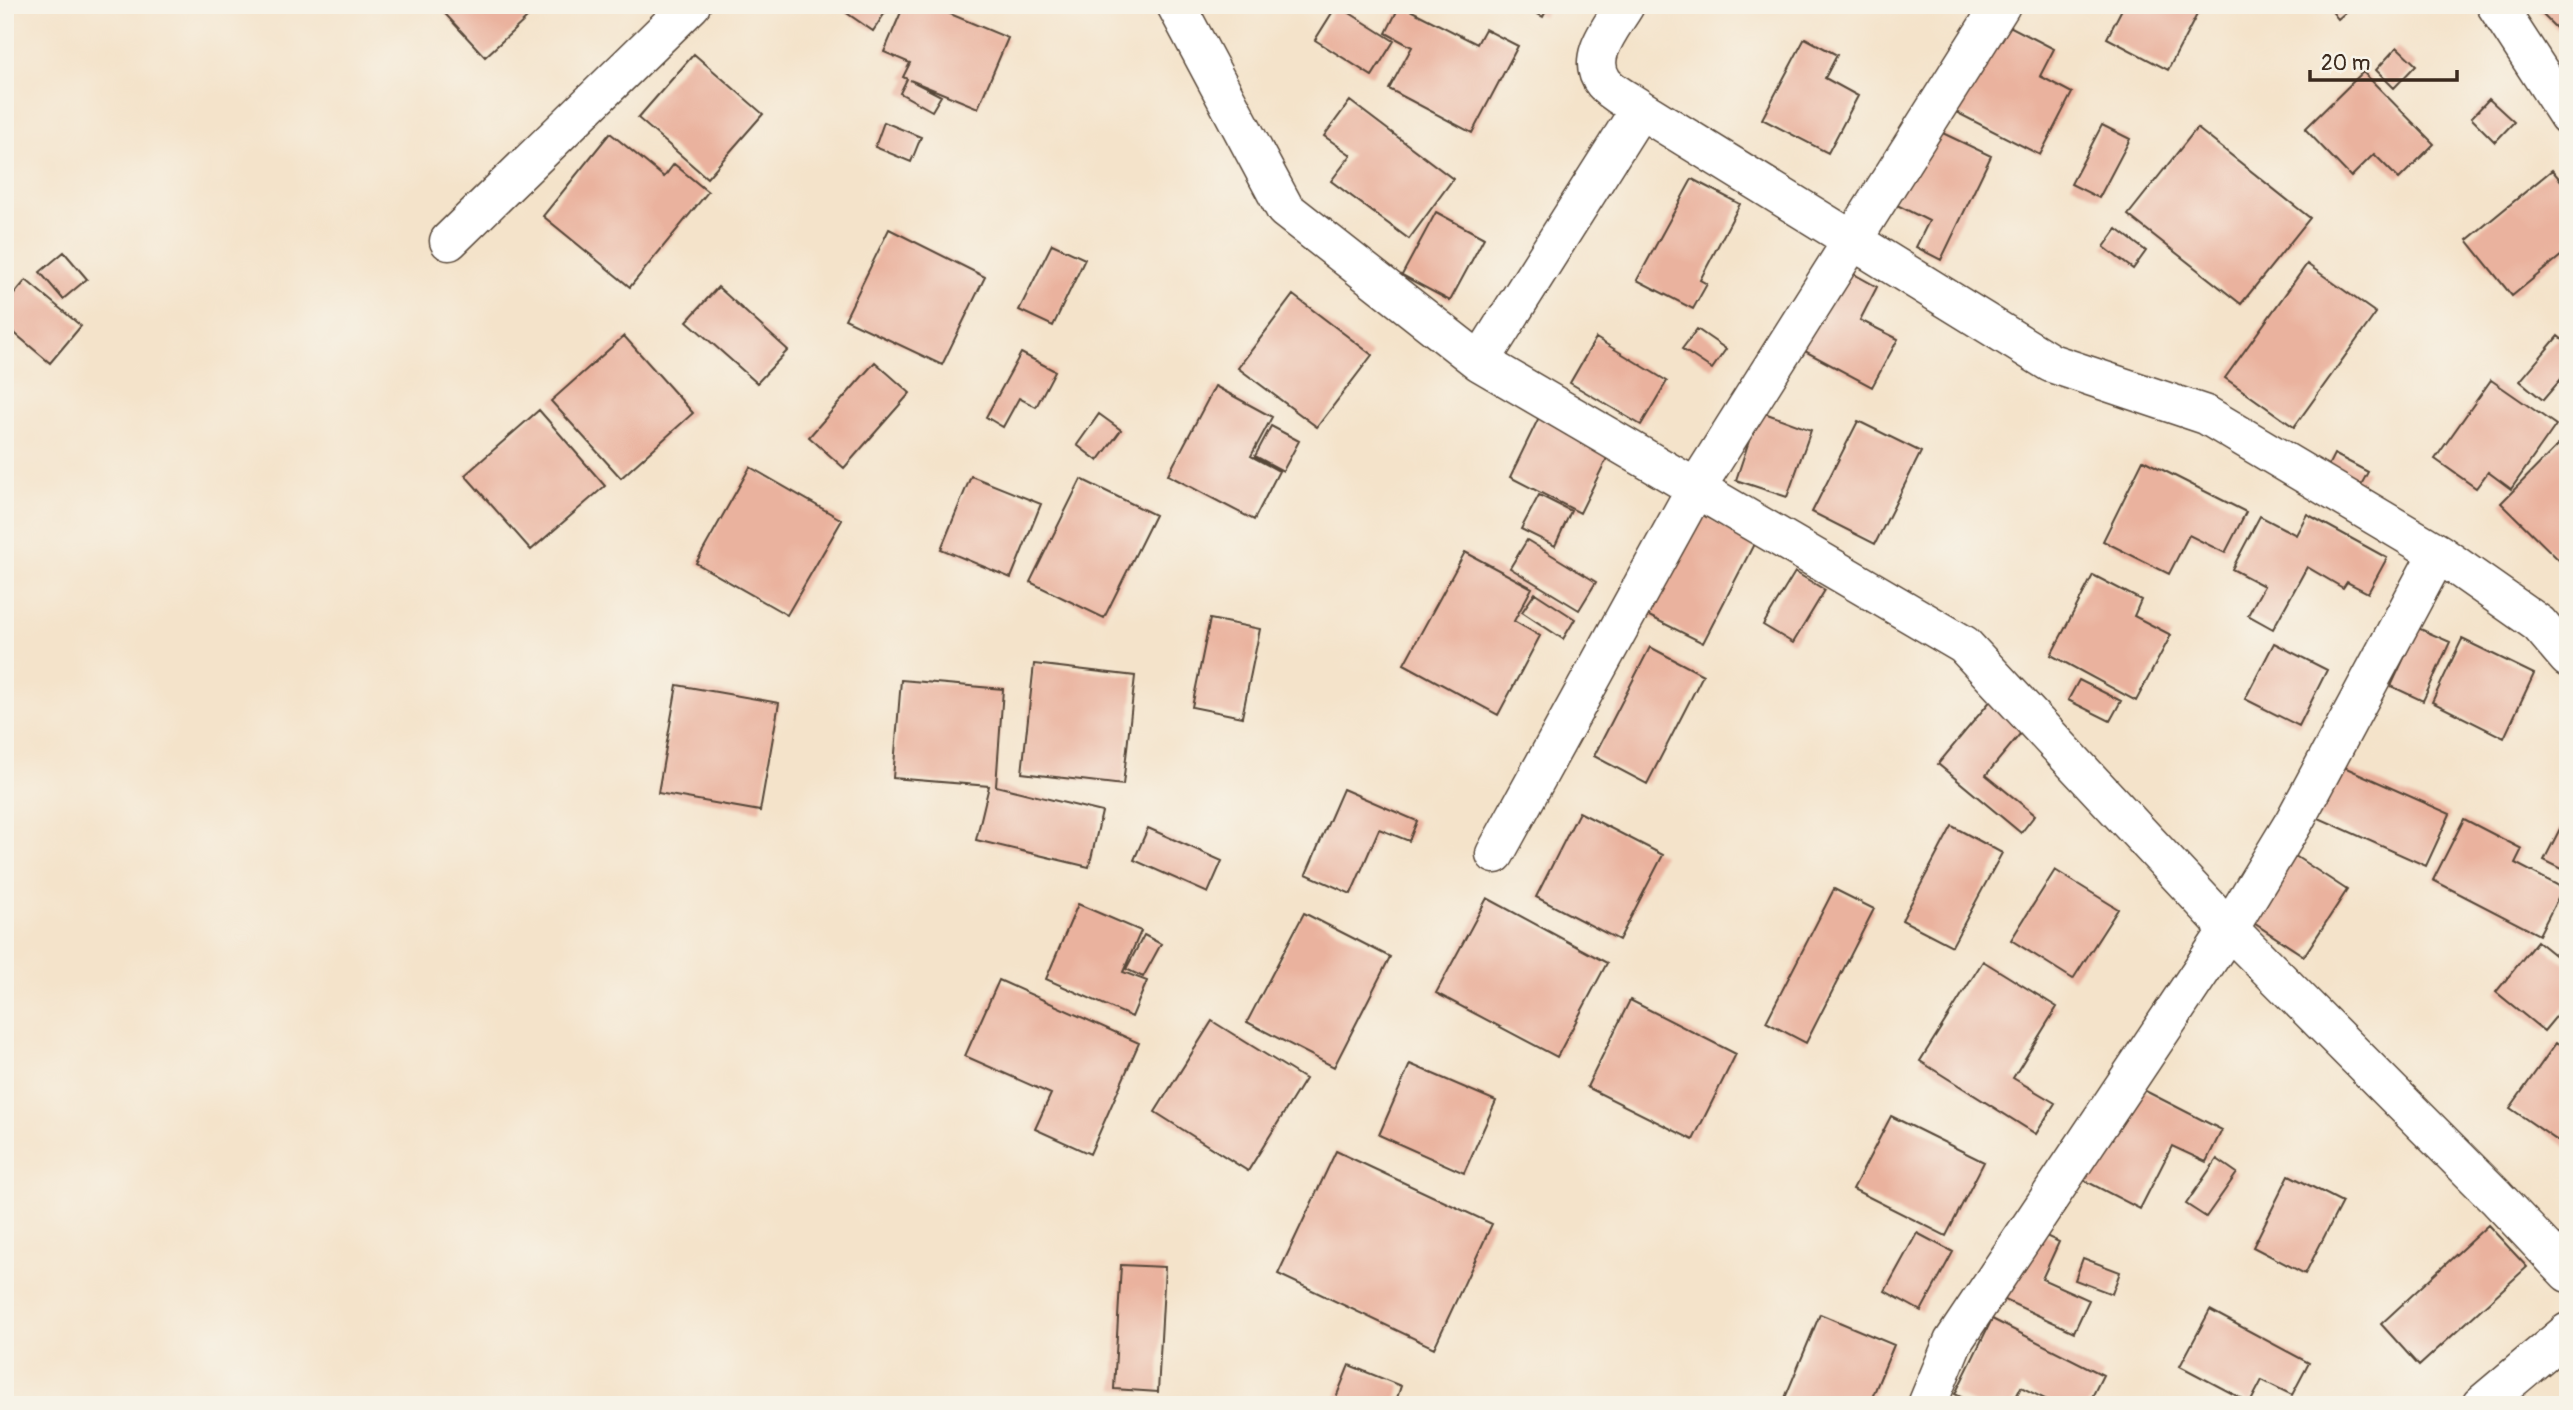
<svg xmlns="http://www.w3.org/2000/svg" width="2573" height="1410" viewBox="0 0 2573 1410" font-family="Pangolin,sans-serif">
<rect width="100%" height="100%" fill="#f7f3e8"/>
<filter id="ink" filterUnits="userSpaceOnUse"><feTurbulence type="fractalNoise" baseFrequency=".0143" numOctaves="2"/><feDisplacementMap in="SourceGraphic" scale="14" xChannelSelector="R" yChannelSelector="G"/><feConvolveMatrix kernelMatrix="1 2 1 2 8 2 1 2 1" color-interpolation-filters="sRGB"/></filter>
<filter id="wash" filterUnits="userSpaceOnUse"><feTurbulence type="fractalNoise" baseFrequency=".00686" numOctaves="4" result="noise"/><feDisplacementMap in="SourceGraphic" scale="28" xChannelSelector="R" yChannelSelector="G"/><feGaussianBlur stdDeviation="1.57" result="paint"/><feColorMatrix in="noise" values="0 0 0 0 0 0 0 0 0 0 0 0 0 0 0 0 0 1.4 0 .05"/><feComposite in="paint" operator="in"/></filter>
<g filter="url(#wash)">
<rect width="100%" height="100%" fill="#f4e3ca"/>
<g id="blocks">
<!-- building -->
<path fill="#eab29e" d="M 437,5 L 541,5 L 485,57 Z
M 835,5 L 890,5 L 873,31 Z
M 904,5 L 929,5 L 1008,38 L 978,108 L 910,80 L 941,96 L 932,111 L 900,93 L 907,79 L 903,77 L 910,63 L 884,52 Z
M 1337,5 L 1394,41 L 1372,76 L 1315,40 Z
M 1400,5 L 1477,44 L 1485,29 L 1518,46 L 1472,133 L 1389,89 L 1412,47 L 1386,33 Z
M 1521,5 L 1549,5 L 1543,17 Z
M 2124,5 L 2202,5 L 2168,70 L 2107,38 Z
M 2327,5 L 2354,5 L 2338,19 Z
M 2533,5 L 2568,5 L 2568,40 Z
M 1994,18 L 2054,49 L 2040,76 L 2072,93 L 2040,155 L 1948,108 Z
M 1805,38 L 1837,55 L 1825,78 L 1858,96 L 1828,153 L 1762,119 Z
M 2397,47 L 2416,65 L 2394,88 L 2376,70 Z
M 694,54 L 763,114 L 707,178 L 638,118 Z
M 2363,72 L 2434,144 L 2399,179 L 2374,154 L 2351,177 L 2305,129 Z
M 2489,99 L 2514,122 L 2495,142 L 2471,118 Z
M 1350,101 L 1453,179 L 1409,239 L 1331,181 L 1351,155 L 1324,136 Z
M 884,122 L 921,137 L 911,162 L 875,147 Z
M 2102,125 L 2130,139 L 2099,198 L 2071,184 Z
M 1930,127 L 1991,156 L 1941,260 L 1916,247 L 1929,221 L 1893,203 Z
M 2197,128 L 2310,218 L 2241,304 L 2128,215 Z
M 610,133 L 664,177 L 674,164 L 708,192 L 630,287 L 543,216 Z
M 2552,170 L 2568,189 L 2568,250 L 2512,296 L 2467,240 Z
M 1692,179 L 1740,204 L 1700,280 L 1707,284 L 1693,309 L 1637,280 Z
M 1436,212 L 1484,238 L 1450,301 L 1402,275 Z
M 889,229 L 985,277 L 942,365 L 845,319 Z
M 2117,229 L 2146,251 L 2133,269 L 2104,247 Z
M 1052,244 L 1085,259 L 1053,326 L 1019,310 Z
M 64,252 L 87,279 L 63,299 L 40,272 Z
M 2307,264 L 2376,313 L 2294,427 L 2225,378 Z
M 1843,268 L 1877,287 L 1860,320 L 1898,339 L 1872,387 L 1801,349 Z
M 26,280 L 81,326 L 50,363 L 5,325 L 5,305 Z
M 718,287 L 788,350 L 757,383 L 687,321 Z
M 1293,295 L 1372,355 L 1317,427 L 1238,368 Z
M 1697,329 L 1726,349 L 1712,369 L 1682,349 Z
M 624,336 L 693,413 L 621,478 L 551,401 Z
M 2558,336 L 2568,344 L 2568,371 L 2543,400 L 2520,381 Z
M 1596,338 L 1667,381 L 1641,425 L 1570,383 Z
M 1021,353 L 1055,371 L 1036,407 L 1019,398 L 1003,427 L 986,417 Z
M 875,362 L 910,393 L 844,468 L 809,437 Z
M 2491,380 L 2556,425 L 2511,489 L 2488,472 L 2476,488 L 2435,459 Z
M 1215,386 L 1272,417 L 1251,456 L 1279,471 L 1254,520 L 1168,475 Z
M 539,410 L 605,486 L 531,550 L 465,475 Z
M 1759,411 L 1811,430 L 1787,497 L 1736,480 Z
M 1541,413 L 1612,448 L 1580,513 L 1510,477 Z
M 1099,414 L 1121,430 L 1098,461 L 1077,445 Z
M 1858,421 L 1921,452 L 1875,544 L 1812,512 Z
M 1271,426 L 1299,441 L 1283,471 L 1255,456 Z
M 2568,435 L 2568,569 L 2501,503 Z
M 2334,454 L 2368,472 L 2356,494 L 2323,476 Z
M 2143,460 L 2246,512 L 2225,553 L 2189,535 L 2169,574 L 2103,541 Z
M 750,467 L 842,520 L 787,615 L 696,563 Z
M 971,476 L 1041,504 L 1011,578 L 941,549 Z
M 1081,479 L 1155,515 L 1104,618 L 1030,582 Z
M 1539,495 L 1571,511 L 1555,546 L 1521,529 Z
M 1697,512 L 1755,542 L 1703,643 L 1645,614 Z
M 2307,514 L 2387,558 L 2368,593 L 2347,582 L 2343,588 L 2307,567 L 2273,629 L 2248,615 L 2264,586 L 2232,569 L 2260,516 L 2296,535 Z
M 1527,540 L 1596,582 L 1579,610 L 1510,568 Z
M 1465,552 L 1532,588 L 1514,621 L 1540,636 L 1498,715 L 1404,664 Z
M 1795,572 L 1825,590 L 1793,643 L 1763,625 Z
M 2093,575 L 2141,600 L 2134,616 L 2171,635 L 2136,701 L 2051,655 Z
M 1535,593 L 1575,619 L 1563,639 L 1522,612 Z
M 1210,619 L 1260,629 L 1242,717 L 1192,707 Z
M 2418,628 L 2450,642 L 2423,701 L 2391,686 Z
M 2462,639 L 2534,674 L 2504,738 L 2432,702 Z
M 2274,643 L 2327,670 L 2299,726 L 2245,699 Z
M 1650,647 L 1703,675 L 1647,784 L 1594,756 Z
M 1034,664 L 1135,676 L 1123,785 L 1022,773 Z
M 901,680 L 1003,689 L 996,786 L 1102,812 L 1089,867 L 976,840 L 989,786 L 893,778 Z
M 2079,680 L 2121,701 L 2110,721 L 2068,700 Z
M 677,685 L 779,703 L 760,811 L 658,793 Z
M 1997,693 L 2030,722 L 1986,775 L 2035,815 L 2021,833 L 1938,764 Z
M 2335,763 L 2450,814 L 2426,866 L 2312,815 Z
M 1343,789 L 1417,821 L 1409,841 L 1379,829 L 1351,894 L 1306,874 Z
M 1579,812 L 1663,855 L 1619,940 L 1536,897 Z
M 2568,813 L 2568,872 L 2544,860 Z
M 2464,819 L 2522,849 L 2515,863 L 2563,888 L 2539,935 L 2433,880 Z
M 1952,826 L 2002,853 L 1952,946 L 1902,920 Z
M 1148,828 L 1222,861 L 1208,893 L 1134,860 Z
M 2283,848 L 2347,890 L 2304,956 L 2240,914 Z
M 2055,870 L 2118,909 L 2073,979 L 2011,940 Z
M 1834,889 L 1874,909 L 1806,1043 L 1766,1022 Z
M 1487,898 L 1607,963 L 1557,1057 L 1436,993 Z
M 1078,904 L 1141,931 L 1123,972 L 1147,981 L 1132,1017 L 1046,979 Z
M 1304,913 L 1390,957 L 1334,1067 L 1247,1022 Z
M 1144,935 L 1161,944 L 1143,977 L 1126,969 Z
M 2537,941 L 2568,966 L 2568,1002 L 2544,1031 L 2496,992 Z
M 1983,961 L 2057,1007 L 2013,1078 L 2055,1103 L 2036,1134 L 1920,1061 Z
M 999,980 L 1139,1043 L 1090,1154 L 1035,1129 L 1051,1094 L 965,1056 Z
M 1630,1000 L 1736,1054 L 1693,1140 L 1587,1087 Z
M 1212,1021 L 1305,1079 L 1248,1171 L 1155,1112 Z
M 2556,1043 L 2568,1052 L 2568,1148 L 2510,1108 Z
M 1410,1064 L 1496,1101 L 1464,1173 L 1379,1135 Z
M 2124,1080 L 2222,1130 L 2206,1162 L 2172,1146 L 2140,1209 L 2076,1176 Z
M 1891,1116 L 1984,1162 L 1946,1236 L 1853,1189 Z
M 1336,1151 L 1492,1224 L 1434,1348 L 1278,1274 Z
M 2217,1159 L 2237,1173 L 2206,1217 L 2186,1204 Z
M 2289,1175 L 2342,1202 L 2305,1274 L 2253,1247 Z
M 2022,1225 L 2059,1242 L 2042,1279 L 2089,1300 L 2074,1332 L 1992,1294 Z
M 2488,1225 L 2527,1267 L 2419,1366 L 2381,1324 Z
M 1917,1233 L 1953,1252 L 1921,1311 L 1885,1291 Z
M 2083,1258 L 2120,1272 L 2112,1294 L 2075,1280 Z
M 1121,1265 L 1165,1267 L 1158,1392 L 1114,1389 Z
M 2210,1310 L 2309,1363 L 2292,1395 L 2262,1380 L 2250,1403 L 2180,1366 Z
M 1820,1314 L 1894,1345 L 1869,1405 L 1782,1405 Z
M 1992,1319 L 2103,1375 L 2088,1405 L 2057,1405 L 2021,1387 L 2012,1405 L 1976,1405 L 1955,1394 Z
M 1349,1365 L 1401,1386 L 1396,1401 L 1404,1405 L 1333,1405 Z"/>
</g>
</g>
<g filter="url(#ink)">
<use href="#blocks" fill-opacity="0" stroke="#574638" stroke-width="2"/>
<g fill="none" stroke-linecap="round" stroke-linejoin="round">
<!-- minor casing -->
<g stroke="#574638" stroke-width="41">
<path id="minor" d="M 1176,5 L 1285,209 L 1480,362
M 1625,5 C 1612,27 1584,58 1604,83 C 1612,93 1629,101 1640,109 L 2051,363 L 2206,415 L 2438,553 L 2539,624 L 2568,658
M 2496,5 L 2568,116
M 1640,109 L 1480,362 L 1964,645 L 2229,929 L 2496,1197 L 2568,1273
M 449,241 L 691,5
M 1495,854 L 1696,488 L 2001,5
M 1927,1405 L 1953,1342 L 2229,929 L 2295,820 L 2438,553
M 2481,1405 L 2568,1332"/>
</g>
<!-- minor -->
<use href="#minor" stroke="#fff" stroke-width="38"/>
</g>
</g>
<!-- margin -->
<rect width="2573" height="1410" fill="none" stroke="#f7f3e8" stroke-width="28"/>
<!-- scale -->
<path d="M2310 70v10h147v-10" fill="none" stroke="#3b2a1e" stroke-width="3.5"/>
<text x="2321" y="70" font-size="21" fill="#3b2a1e" stroke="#f7f3e8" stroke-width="5" paint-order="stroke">20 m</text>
</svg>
